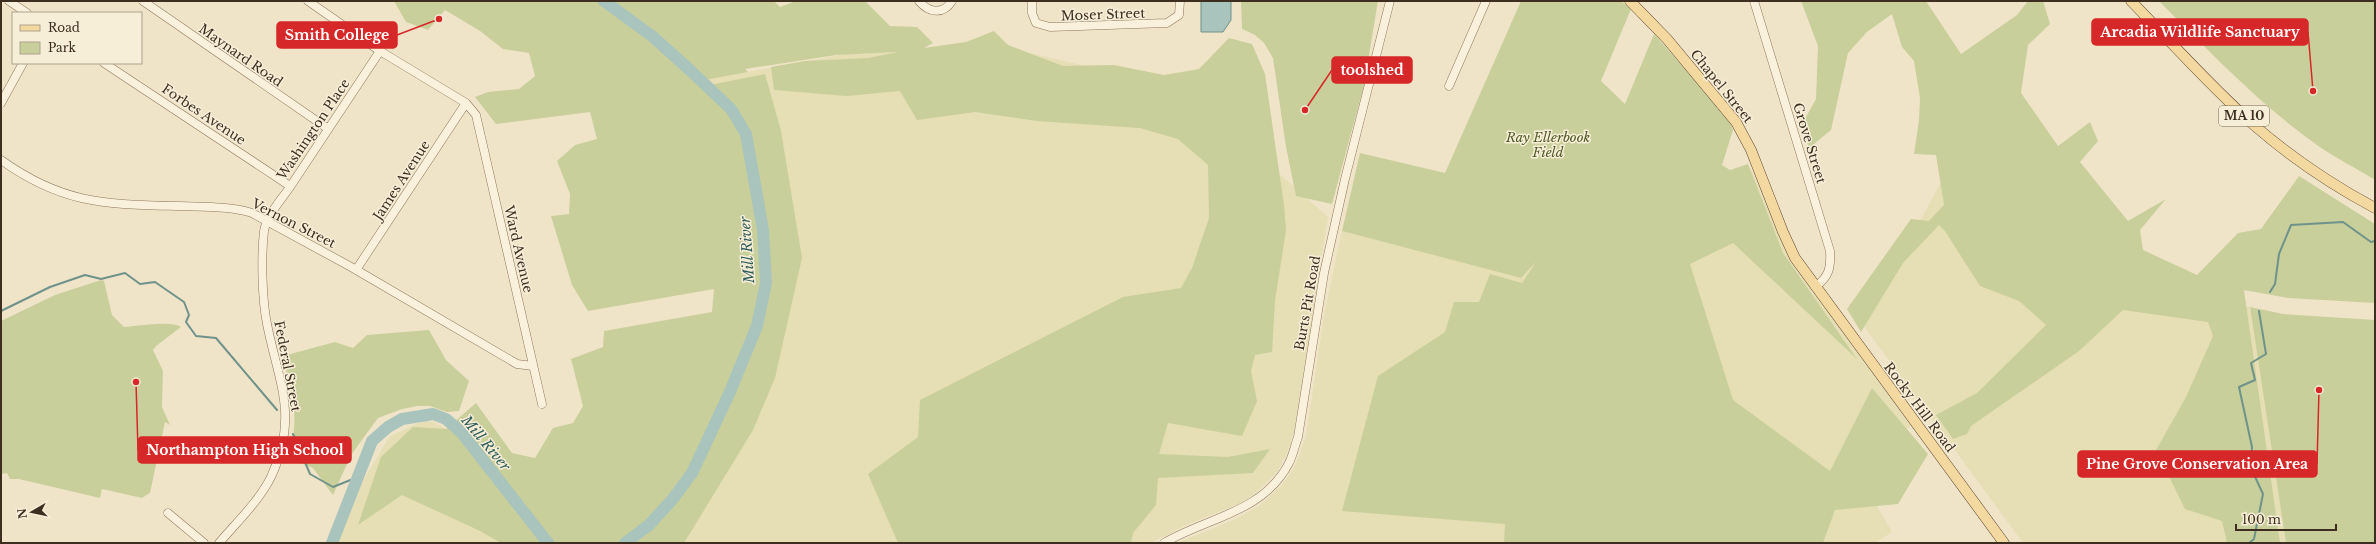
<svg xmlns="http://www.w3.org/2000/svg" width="2376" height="544" viewBox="0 0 2376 544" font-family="'Libre Baskerville',serif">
<rect width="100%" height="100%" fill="#f0e4c8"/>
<!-- farmland -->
<path fill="#e6deb5" d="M 1012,49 L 1183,88 L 1328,217 L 1294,432 L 1286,456 L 1276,473 L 1255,494 L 1241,503 L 1186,525 L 1151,543 L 627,543 L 712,426 L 729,106 L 699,81 L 845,54 Z
M 1976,118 L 2197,295 L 2250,307 L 2286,543 L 2023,543 L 1863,325 Z
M 1752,170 L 1778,234 L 1792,263 L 1911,426 L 1895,438 L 1875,502 L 1892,532 L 1875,543 L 1177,543 L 1236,519 L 1260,505 L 1281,486 L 1294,468 L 1306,437 L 1324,315 L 1342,231 L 1521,278 L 1572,224 L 1712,185 Z
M 423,421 L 434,422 L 446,429 L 547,543 L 339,543 L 347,514 L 362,482 L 390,436 Z"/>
<!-- green -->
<path fill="#c9cf9b" d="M 394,1 L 774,1 L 780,7 L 796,1 L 865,1 L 890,26 L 917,27 L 933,43 L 924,48 L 966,42 L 994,31 L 1008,45 L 1063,66 L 1114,65 L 1164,75 L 1199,69 L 1229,38 L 1252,44 L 1265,74 L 1284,205 L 1286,230 L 1275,301 L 1272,352 L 1255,355 L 1251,371 L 1257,401 L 1242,436 L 1168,423 L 1159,454 L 1228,457 L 1270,449 L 1253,473 L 1158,478 L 1156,505 L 1133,533 L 1131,543 L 898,543 L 868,474 L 918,437 L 920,400 L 1123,297 L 1181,288 L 1192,268 L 1209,218 L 1208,165 L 1178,139 L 1140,128 L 1037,121 L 975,112 L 917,120 L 900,91 L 846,96 L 774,90 L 771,67 L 805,61 L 868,58 L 898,52 L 836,55 L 745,69 L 748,72 L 699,81 L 705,86 L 765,74 L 781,131 L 802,258 L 775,378 L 753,430 L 684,543 L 501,543 L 480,531 L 402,495 L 358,525 L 381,457 L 413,427 L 446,429 L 476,403 L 512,453 L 535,458 L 553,428 L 573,423 L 583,406 L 571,359 L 603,347 L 604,331 L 712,312 L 714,289 L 588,311 L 572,285 L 551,216 L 569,214 L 570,194 L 557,161 L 575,145 L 597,139 L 590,112 L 496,124 L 475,97 L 488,92 L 519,89 L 535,76 L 529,53 L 503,49 L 480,31 L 445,10 L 428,30 L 406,22 Z
M 1241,1 L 1378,1 L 1364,85 L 1332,204 L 1296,196 L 1286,147 L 1273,58 L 1264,43 L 1255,35 L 1242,29 Z
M 1521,1 L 1621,1 L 1631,9 L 1601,81 L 1625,104 L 1654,34 L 1729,119 L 1733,130 L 1722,165 L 1730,170 L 1748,164 L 1783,253 L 1857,359 L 1733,243 L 1690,264 L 1733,400 L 1830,471 L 1872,388 L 1928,454 L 1898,504 L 1835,510 L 1823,543 L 1504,543 L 1505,524 L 1342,511 L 1378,376 L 1445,332 L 1454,302 L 1479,302 L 1490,274 L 1522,283 L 1536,262 L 1521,278 L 1342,231 L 1360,153 L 1445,173 Z
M 1801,1 L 1926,1 L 1961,54 L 2017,15 L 2028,1 L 2043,1 L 2050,24 L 2028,45 L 2021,93 L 2058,146 L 2090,122 L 2098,141 L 2080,162 L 2128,221 L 2166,199 L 2140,230 L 2143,250 L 2197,275 L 2238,233 L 2261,229 L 2299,176 L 2375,224 L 2375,303 L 2288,298 L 2244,290 L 2280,543 L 2227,543 L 2222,521 L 2185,509 L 2156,450 L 2186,397 L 2213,336 L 2208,322 L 2123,310 L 2079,351 L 1971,426 L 1967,434 L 1953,439 L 1936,415 L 1977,393 L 2046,325 L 2019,301 L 1980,286 L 1945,231 L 1939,225 L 1903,263 L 1861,332 L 1847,309 L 1911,219 L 1929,221 L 1944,205 L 1936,155 L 1914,154 L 1919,120 L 1920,98 L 1914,61 L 1902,47 L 1892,14 L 1867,32 L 1848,53 L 1831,130 L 1809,148 L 1801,126 L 1816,99 L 1818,46 Z
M 2159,1 L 2375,1 L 2375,180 C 2356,168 2335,158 2317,145 C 2259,104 2209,51 2159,1 Z
M 101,280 L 104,281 L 112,315 L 124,327 C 136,326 172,320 181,327 L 156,346 L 153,350 L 163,371 L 162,407 L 170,425 L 165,422 L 150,493 L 142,498 L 102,489 L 100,498 L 19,479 L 10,479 L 7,473 L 1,474 L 1,321 L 55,295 Z
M 2250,307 L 2283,314 L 2375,320 L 2375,543 L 2286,543 Z
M 429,330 L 446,360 L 469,381 L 459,411 L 447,412 L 430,406 L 418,406 L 402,409 L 378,418 L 351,455 L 333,495 L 313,468 L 287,457 C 302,420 291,393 283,356 L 335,342 L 353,348 L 367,335 Z"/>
<!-- water -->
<path fill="#a9c4bc" stroke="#6f938a" d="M 1201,1 L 1231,1 L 1231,20 L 1223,32 L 1201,32 Z"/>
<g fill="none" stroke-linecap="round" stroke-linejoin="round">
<!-- stream -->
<path stroke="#6f938a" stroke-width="2" d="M 2270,292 L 2275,284 L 2279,254 L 2291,225 L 2343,222 L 2371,242 L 2375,241
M 1,311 L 50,287 L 85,275 L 101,279 L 125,273 L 140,284 L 155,282 L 184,302 L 189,315 L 186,322 L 196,336 L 216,338 L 277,410
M 293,434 L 310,474 L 333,487 L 358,477
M 2249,543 L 2254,539 L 2263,494 L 2251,468 L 2252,447 L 2239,387 L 2255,380 L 2251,363 L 2266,354 L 2259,311"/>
<!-- river -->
<path stroke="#a9c4bc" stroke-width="12" d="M 604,1 L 652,36 L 692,72 L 731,109 L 746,134 L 763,230 L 766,283 L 757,326 L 729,394 L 692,473 L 672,500 L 649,525 L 625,543
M 332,543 L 372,441 L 388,427 L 402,419 L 433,414 L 446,419 L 461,432 L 548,543"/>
<!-- minor casing -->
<g stroke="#8d765c" stroke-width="9">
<path id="minor" d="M 9,1 L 27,13
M 143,1 L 327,128
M 308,1 L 380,51 L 466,103 L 476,115 L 542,404
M 919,1 C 929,13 943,15 952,1
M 1032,1 L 1032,13 L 1036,23 L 1050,27 L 1167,23 L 1179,15 L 1180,1
M 1754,1 L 1830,251 C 1831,268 1829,277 1815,287
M 104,63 L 290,186
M 1449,86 L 1486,1
M 1,103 L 23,63
M 1,160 C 64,205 106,204 180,206 C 204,207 229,206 252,213 L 353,268 L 517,364 L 533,366
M 356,270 L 466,103
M 168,513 L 204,543
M 219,543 C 237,522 259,501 271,477 C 299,416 279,384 267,324 C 262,299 261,257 264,231 C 267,215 281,200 290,187 C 320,141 350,96 380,51
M 1164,543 C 1208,517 1263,513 1289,463 C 1293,455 1295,445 1298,437 L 1324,273 L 1345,179 L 1390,1"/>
</g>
<!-- major casing -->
<g stroke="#5b4430" stroke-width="11">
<path id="major" d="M 1630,1 L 1667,39 L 1736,122 L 1751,150 L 1783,232 L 1795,258 L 2004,543
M 2131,1 C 2172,43 2211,87 2255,126 C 2292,158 2332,185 2375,208"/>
</g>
<!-- minor -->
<use href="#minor" stroke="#faf1dc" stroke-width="8"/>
<!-- major -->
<use href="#major" stroke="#f3d9a0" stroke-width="10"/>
</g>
<g text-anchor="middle" stroke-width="3" stroke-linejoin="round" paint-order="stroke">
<!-- shield labels -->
<rect fill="#f7eed8" stroke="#756857" stroke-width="1" x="2219" y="106" width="50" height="20" rx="3"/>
<g font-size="12" font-weight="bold" fill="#3d2e20">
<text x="2244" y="120">MA 10</text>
</g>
<!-- street labels -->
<g font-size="13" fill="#3d2e20" stroke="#f7eed8">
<text transform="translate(1103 14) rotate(-2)" y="5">Moser Street</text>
<text transform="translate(241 55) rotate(35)" y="5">Maynard Road</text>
<text transform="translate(1722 86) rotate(51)" y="5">Chapel Street</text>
<text transform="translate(204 114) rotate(34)" y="5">Forbes Avenue</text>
<text transform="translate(313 129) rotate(-56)" y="5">Washington Place</text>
<text transform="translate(1810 143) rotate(73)" y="5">Grove Street</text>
<text transform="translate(401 180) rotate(-57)" y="5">James Avenue</text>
<text transform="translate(294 223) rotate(27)" y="5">Vernon Street</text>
<text transform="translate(519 249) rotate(77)" y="5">Ward Avenue</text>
<text transform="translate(1307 303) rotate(-80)" y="5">Burts Pit Road</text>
<text transform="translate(288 366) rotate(79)" y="5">Federal Street</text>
<text transform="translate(1920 407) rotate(53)" y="5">Rocky Hill Road</text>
</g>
<!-- park labels -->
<g font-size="13" font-style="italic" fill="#4d5a26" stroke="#f7eed8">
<text x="1548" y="142">Ray Ellerbook<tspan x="1548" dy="15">Field</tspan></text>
</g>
<!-- water labels -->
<g font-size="14" font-style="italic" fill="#2f5d5a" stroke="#f7eed8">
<text transform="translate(747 250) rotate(-94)" y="5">Mill River</text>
<text transform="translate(486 443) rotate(50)" y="5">Mill River</text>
</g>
</g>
<!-- callouts -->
<path fill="none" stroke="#d62828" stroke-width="1.5" d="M2313 91L2308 32M439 19L397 35M1305 110L1332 70M136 382L138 450M2319 390L2317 464"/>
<g fill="#d62828" stroke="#f7eed8" stroke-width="1.5">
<circle cx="2313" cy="91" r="4"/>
<circle cx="439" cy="19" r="4"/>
<circle cx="1305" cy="110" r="4"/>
<circle cx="136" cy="382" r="4"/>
<circle cx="2319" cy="390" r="4"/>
</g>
<g fill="#d62828" stroke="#d62828" stroke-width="1.5">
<rect x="2092" y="19" width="216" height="26" rx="4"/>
<rect x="277" y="22" width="120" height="26" rx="4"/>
<rect x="1332" y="57" width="80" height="26" rx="4"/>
<rect x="138" y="437" width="213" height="26" rx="4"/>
<rect x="2078" y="451" width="239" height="26" rx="4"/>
</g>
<g font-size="14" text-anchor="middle" font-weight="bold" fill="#fff">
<text x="2200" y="37">Arcadia Wildlife Sanctuary</text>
<text x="337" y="40">Smith College</text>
<text x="1372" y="75">toolshed</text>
<text x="245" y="455">Northampton High School</text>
<text x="2197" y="469">Pine Grove Conservation Area</text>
</g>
<!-- border -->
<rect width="2376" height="544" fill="none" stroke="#3d2e20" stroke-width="4"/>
<!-- legend -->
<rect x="12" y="12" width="130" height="52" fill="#f7eed8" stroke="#ada18e"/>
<rect x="20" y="25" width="20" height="6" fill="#f3d9a0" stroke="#ada18e"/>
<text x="48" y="32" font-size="12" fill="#3d2e20">Road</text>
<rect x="20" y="42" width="20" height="12" fill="#c9cf9b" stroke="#ada18e"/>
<text x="48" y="52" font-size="12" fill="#3d2e20">Park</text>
<!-- north arrow -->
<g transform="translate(32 512) rotate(261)" stroke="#f7eed8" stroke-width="3" paint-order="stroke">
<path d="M0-3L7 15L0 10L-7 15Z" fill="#3d2e20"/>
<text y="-6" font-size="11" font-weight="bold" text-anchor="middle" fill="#3d2e20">N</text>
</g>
<!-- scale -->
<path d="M2236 524v6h100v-6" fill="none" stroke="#3d2e20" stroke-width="2"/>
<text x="2242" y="524" font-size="12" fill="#3d2e20" stroke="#f7eed8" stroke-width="3" paint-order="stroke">100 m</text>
</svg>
